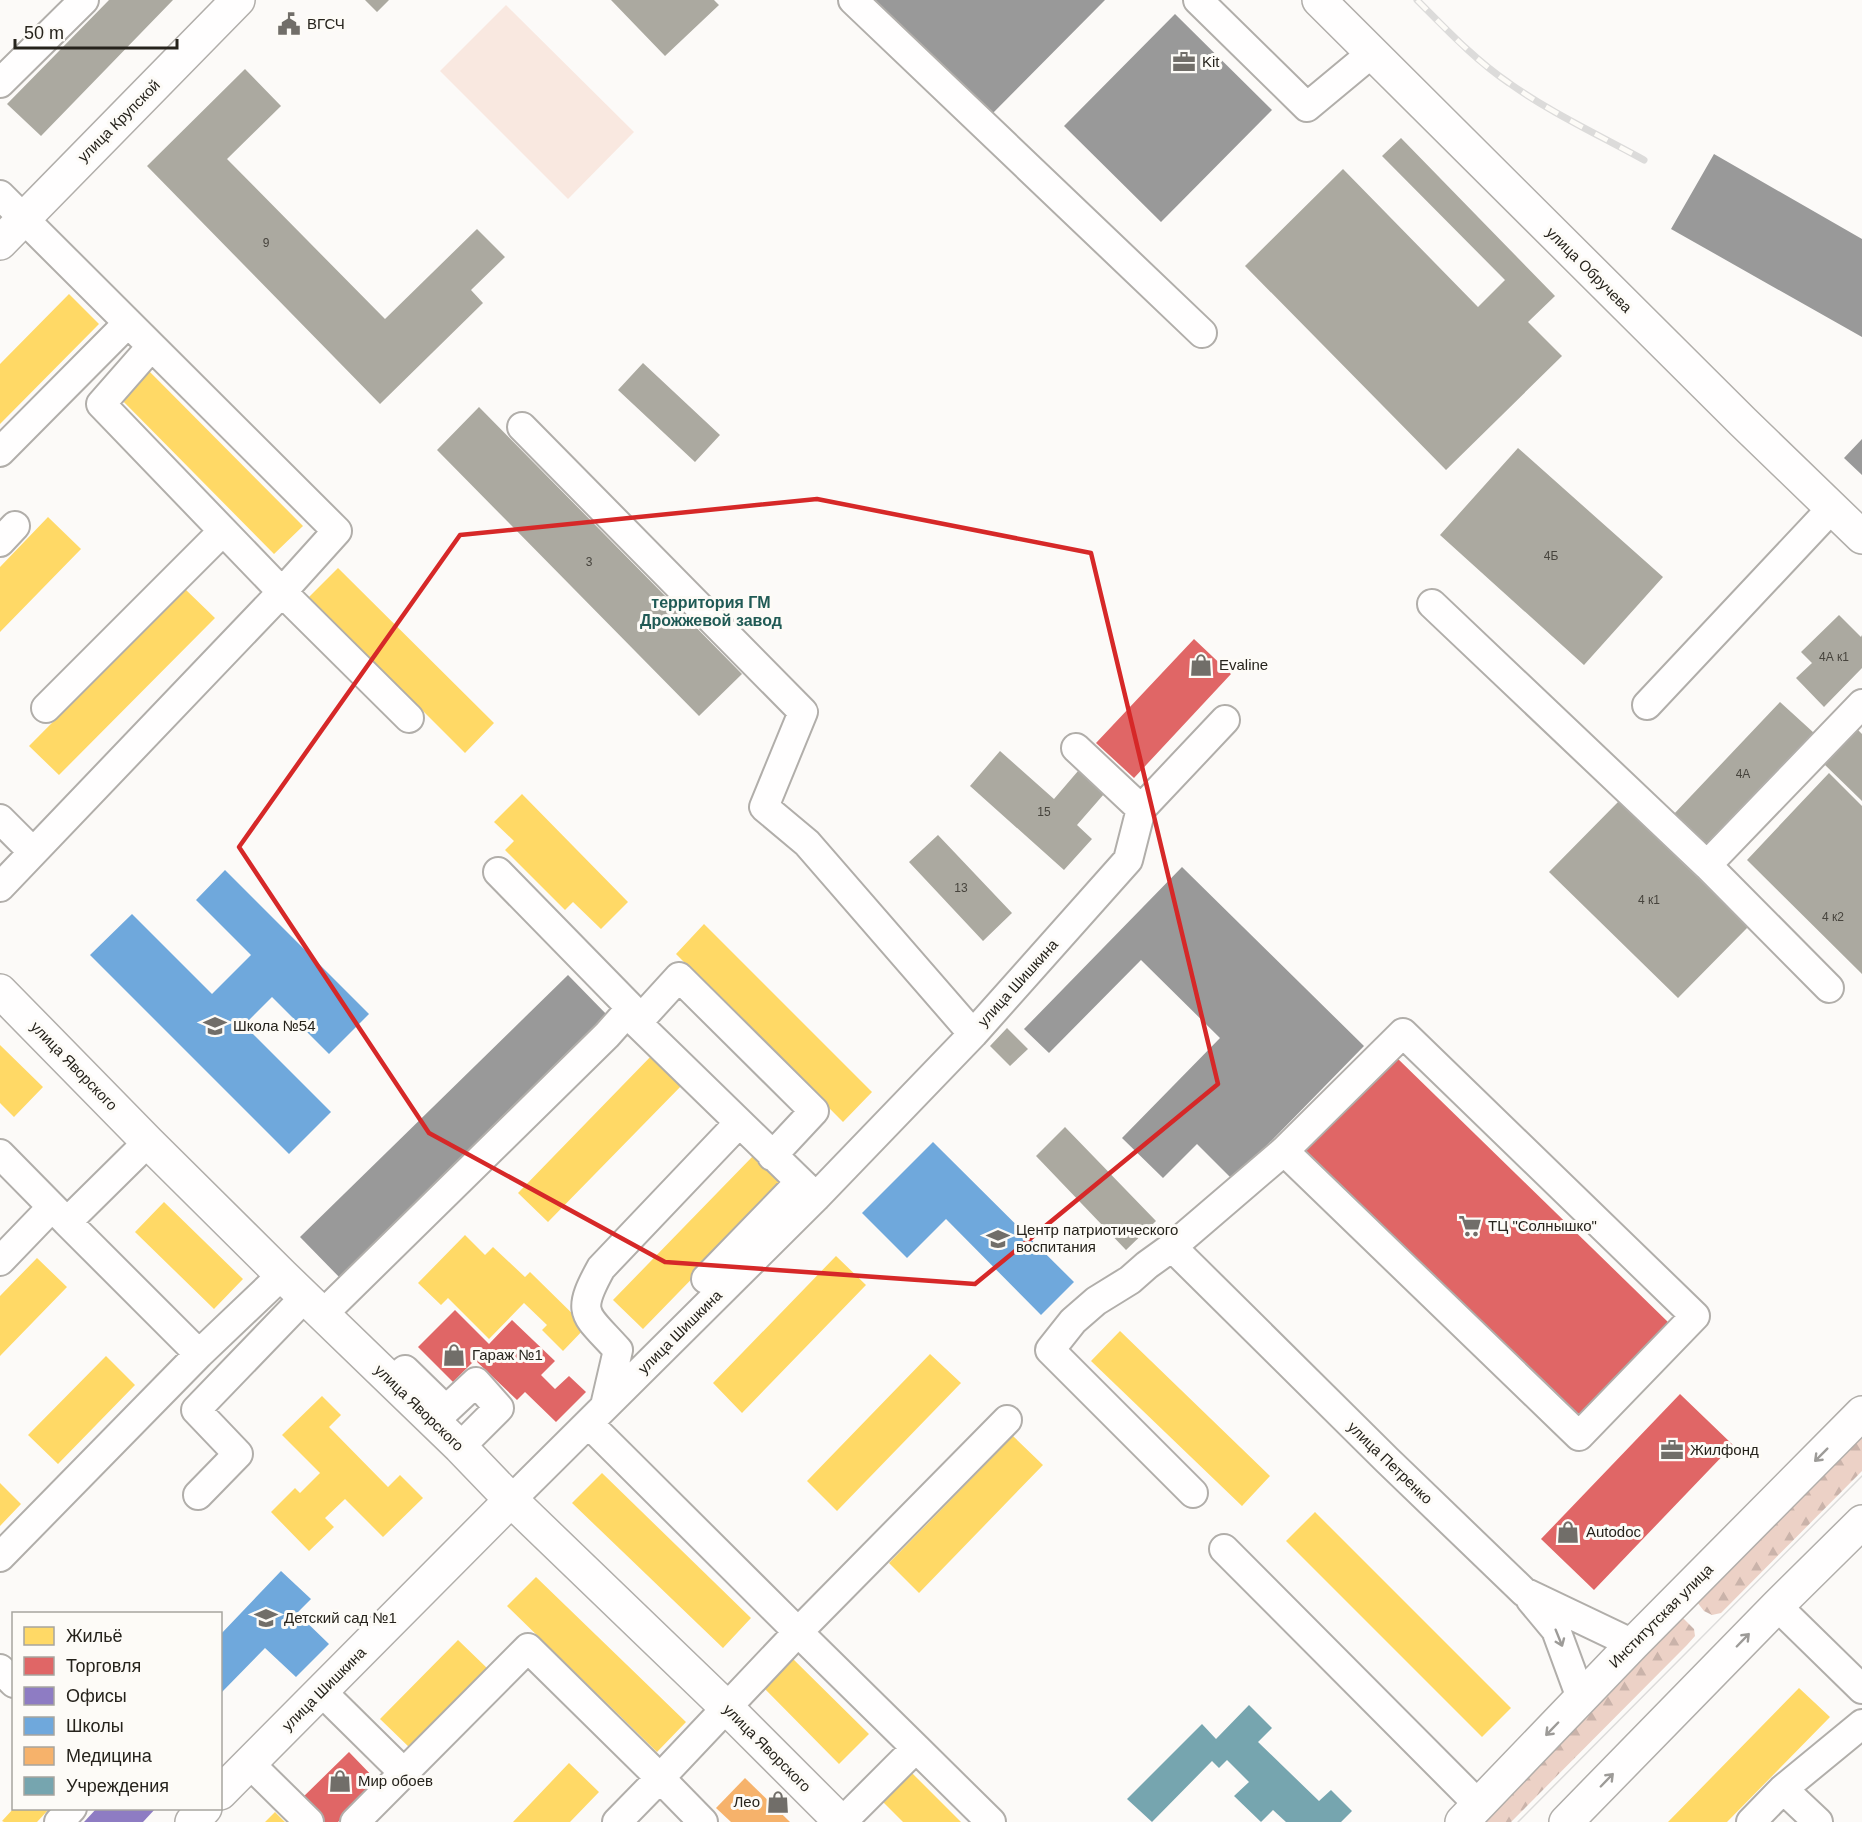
<svg xmlns="http://www.w3.org/2000/svg" width="1862" height="1822" viewBox="0 0 1862 1822" font-family="Helvetica,sans-serif">
<defs>
<pattern id="forest-firs" width="22" height="20" patternUnits="userSpaceOnUse" patternTransform="scale(1.5)"><rect width="22" height="20" fill="#ecd1c6"/><path d="M5 1l3.5 6h-7zM16 11l3.5 6h-7z" fill="#cab3aa"/></pattern>
</defs>
<rect width="100%" height="100%" fill="#fcfaf8"/>
<!-- green -->
<path fill="#f9e8e0" d="M 506,5 L 634,132 L 568,199 L 440,71 Z"/>
<!-- forest -->
<path fill="url(#forest-firs)" d="M 1862,1432 L 1862,1471 L 1721,1613 L 1712,1615 L 1704,1611 L 1697,1602 Z
M 1683,1618 L 1694,1629 L 1695,1636 L 1687,1645 L 1511,1822 L 1467,1822 L 1664,1624 Z"/>
<!-- homes -->
<path fill="#ffd966" d="M 69,294 L 99,324 L 0,424 L 0,364 Z
M 143,365 L 303,526 L 274,554 L 115,393 Z
M 48,517 L 81,549 L 0,632 L 0,567 Z
M 338,568 L 494,723 L 465,753 L 309,597 Z
M 185,589 L 215,618 L 59,775 L 29,746 Z
M 522,794 L 628,902 L 601,929 L 573,902 L 565,910 L 505,850 L 514,841 L 494,822 Z
M 704,924 L 872,1092 L 843,1122 L 676,954 Z
M 0,1045 L 43,1087 L 14,1117 L 0,1103 Z
M 655,1052 L 685,1082 L 548,1222 L 518,1193 Z
M 753,1156 L 783,1185 L 643,1329 L 613,1300 Z
M 164,1202 L 243,1279 L 214,1309 L 135,1232 Z
M 465,1235 L 485,1255 L 493,1247 L 525,1277 L 530,1272 L 586,1327 L 563,1351 L 542,1330 L 547,1325 L 524,1303 L 489,1339 L 448,1298 L 441,1305 L 418,1283 Z
M 836,1256 L 866,1285 L 742,1413 L 713,1383 Z
M 37,1258 L 67,1287 L 0,1356 L 0,1296 Z
M 1120,1331 L 1270,1476 L 1242,1506 L 1091,1361 Z
M 930,1354 L 961,1383 L 837,1511 L 807,1481 Z
M 106,1356 L 135,1385 L 58,1464 L 28,1435 Z
M 322,1396 L 341,1415 L 329,1427 L 388,1487 L 400,1475 L 423,1498 L 383,1537 L 345,1499 L 325,1518 L 334,1527 L 309,1551 L 271,1512 L 295,1488 L 300,1493 L 320,1473 L 282,1435 Z
M 1013,1436 L 1043,1465 L 919,1593 L 889,1563 Z
M 602,1473 L 751,1618 L 723,1648 L 572,1503 Z
M 0,1483 L 21,1504 L 0,1526 Z
M 1315,1512 L 1511,1708 L 1482,1737 L 1286,1541 Z
M 536,1577 L 686,1722 L 657,1752 L 507,1606 Z
M 458,1640 L 488,1669 L 410,1748 L 380,1719 Z
M 790,1656 L 869,1734 L 839,1764 L 761,1685 Z
M 1799,1688 L 1830,1717 L 1727,1822 L 1668,1822 Z
M 569,1763 L 599,1792 L 570,1822 L 513,1822 Z
M 907,1768 L 961,1822 L 903,1822 L 878,1797 Z
M 14,1808 L 50,1808 L 37,1822 L 4,1822 L 2,1821 Z
M 275,1812 L 285,1822 L 265,1822 Z"/>
<!-- shops -->
<path fill="#e06666" d="M 1194,639 L 1231,674 L 1134,778 L 1096,743 Z
M 1396,1057 L 1669,1323 L 1575,1420 L 1301,1154 Z
M 455,1310 L 489,1344 L 512,1320 L 555,1361 L 541,1375 L 555,1389 L 569,1376 L 586,1392 L 556,1422 L 525,1392 L 517,1400 L 475,1360 L 453,1382 L 418,1347 Z
M 1680,1394 L 1733,1445 L 1594,1590 L 1541,1539 Z
M 349,1752 L 378,1782 L 338,1822 L 320,1822 L 299,1801 Z"/>
<!-- offices -->
<path fill="#8e7cc3" d="M 97,1808 L 156,1808 L 143,1822 L 84,1822 Z"/>
<!-- schools -->
<path fill="#6fa8dc" d="M 225,870 L 369,1014 L 329,1054 L 272,997 L 244,1025 L 331,1112 L 289,1154 L 90,955 L 132,914 L 212,994 L 251,955 L 196,900 Z
M 933,1142 L 1074,1282 L 1041,1315 L 946,1219 L 907,1258 L 862,1213 Z
M 281,1571 L 311,1599 L 297,1613 L 329,1644 L 296,1677 L 265,1648 L 222,1692 L 220,1691 L 220,1635 Z"/>
<!-- health -->
<path fill="#f6b26b" d="M 745,1778 L 790,1822 L 731,1822 L 716,1808 Z"/>
<!-- public -->
<path fill="#76a5af" d="M 1249,1705 L 1272,1728 L 1258,1742 L 1319,1801 L 1331,1790 L 1352,1811 L 1341,1822 L 1286,1822 L 1273,1810 L 1261,1822 L 1234,1796 L 1249,1782 L 1227,1760 L 1219,1768 L 1212,1761 L 1152,1822 L 1127,1799 L 1202,1724 L 1216,1739 Z"/>
<!-- industry -->
<path fill="#999" d="M 871,0 L 1105,0 L 989,117 Z
M 1175,14 L 1272,110 L 1161,222 L 1064,126 Z
M 1714,154 L 1862,239 L 1862,337 L 1671,229 Z
M 1862,439 L 1862,475 L 1844,458 Z
M 1182,867 L 1364,1046 L 1233,1180 L 1197,1144 L 1163,1178 L 1122,1138 L 1220,1038 L 1141,960 L 1049,1053 L 1024,1029 Z
M 568,975 L 610,1018 L 342,1280 L 300,1237 Z"/>
<!-- building -->
<path fill="#aba9a0" d="M 109,0 L 173,0 L 41,136 L 7,104 Z
M 365,0 L 389,0 L 377,12 Z
M 611,0 L 714,0 L 719,5 L 665,56 Z
M 245,69 L 281,106 L 227,159 L 385,319 L 477,229 L 505,257 L 471,290 L 483,303 L 380,404 L 147,166 Z
M 1401,138 L 1555,296 L 1528,322 L 1562,356 L 1446,470 L 1245,266 L 1343,169 L 1478,307 L 1505,280 L 1382,156 Z
M 643,363 L 720,435 L 695,462 L 618,390 Z
M 479,407 L 742,674 L 699,716 L 437,450 Z
M 1518,448 L 1663,577 L 1584,665 L 1440,535 Z
M 1839,615 L 1861,637 L 1862,635 L 1862,668 L 1824,707 L 1796,678 L 1812,663 L 1801,652 Z
M 1780,702 L 1814,733 L 1706,847 L 1673,815 Z
M 1858,730 L 1862,734 L 1862,801 L 1824,764 Z
M 1000,751 L 1054,799 L 1078,771 L 1104,794 L 1077,825 L 1092,839 L 1064,870 L 970,786 Z
M 1829,773 L 1862,806 L 1862,974 L 1747,860 Z
M 1619,801 L 1748,927 L 1678,998 L 1549,872 Z
M 938,835 L 1012,913 L 983,941 L 909,862 Z
M 1007,1028 L 1028,1049 L 1010,1066 L 990,1046 Z
M 1065,1127 L 1156,1221 L 1126,1250 L 1036,1156 Z"/>
<g fill="none" stroke-linecap="round" stroke-linejoin="round">
<!-- minor casing -->
<g stroke="#b1aeaa" stroke-width="32">
<path id="minor" d="M 853,0 L 1202,333
M 1198,0 L 1307,107 L 1372,53
M 0,83 L 84,0
M 0,195 L 337,531 L 282,592 L 409,718
M 522,427 L 803,712 L 764,807 L 807,843 L 973,1034
M 0,452 L 128,323
M 0,542 L 15,526
M 1432,604 L 1707,865
M 1647,705 L 1832,508
M 46,708 L 223,531
M 1076,748 L 1141,809 L 1225,720
M 0,819 L 33,852
M 0,887 L 282,592 L 101,404 L 151,347
M 1829,988 L 1707,865 L 1862,704
M 631,1008 L 637,1023 L 816,1197
M 637,1023 L 679,977 L 814,1111 L 772,1156
M 0,1154 L 67,1222 L 148,1142
M 67,1222 L 199,1354
M 1172,1247 L 1387,1460 L 1524,1592 L 1633,1644
M 0,1261 L 52,1207
M 706,1279 L 800,1182
M 323,1314 L 607,1035 L 631,1008 L 498,872
M 392,1381 L 405,1370 L 446,1410 L 476,1382 L 499,1408 L 460,1447
M 605,1406 L 618,1350 C 585,1313 575,1315 601,1268 L 739,1123
M 589,1424 L 798,1632 L 1007,1420
M 1193,1493 L 1050,1350 L 1073,1321 L 1096,1301 L 1130,1280 L 1147,1265 L 1172,1247 L 1284,1151 L 1403,1033 L 1695,1316 L 1579,1436 L 1284,1151
M 198,1495 L 238,1454 L 196,1410 L 305,1297
M 511,1500 L 816,1197 L 973,1034 L 1128,860 L 1141,809
M 1224,1549 L 1479,1805
M 0,1557 L 199,1354 L 282,1275
M 1531,1600 L 1556,1630 L 1581,1698
M 1777,1606 L 1862,1689
M 0,1669 L 14,1683
M 322,1692 L 404,1773
M 249,1763 L 309,1822
M 1783,1789 L 1818,1822
M 59,1822 L 72,1808
M 355,1822 L 528,1648 L 660,1778 L 798,1632 L 916,1748
M 617,1822 L 660,1778 L 703,1822
M 842,1822 L 916,1748 L 991,1822
M 1751,1822 L 1783,1789 L 1862,1724"/>
</g>
<!-- major casing -->
<g stroke="#b1aeaa" stroke-width="36">
<path id="major" d="M 1319,0 L 1743,422 L 1862,537
M 0,243 L 238,0
M 0,991 L 148,1142 L 282,1275 L 460,1447 L 511,1500 L 727,1708 L 841,1822
M 220,1793 L 511,1500
M 192,1822 L 205,1808
M 1462,1822 L 1633,1644 L 1862,1413
M 1566,1822 L 1777,1606 L 1862,1522"/>
</g>
<!-- minor -->
<use href="#minor" stroke="#fffefe" stroke-width="28"/>
<!-- major -->
<use href="#major" stroke="#fffefe" stroke-width="33"/>
<!-- tram -->
<path stroke="#dcdbda" stroke-width="1.5" d="M 1518,1822 L 1862,1476"/>
<!-- rail casing -->
<g stroke="#dcdbda" stroke-width="7">
<path id="rail" d="M 1417,0 C 1446,29 1475,60 1509,83 C 1551,113 1599,135 1644,160"/>
</g>
<!-- rail -->
<use href="#rail" stroke="#fdfbf7" stroke-width="4.5" stroke-dasharray="14" stroke-linecap="butt"/>
</g>
<!-- one-way arrows -->
<defs><path id="oneway-shaft" d="M-6 0H5M1.5-3L5.5 0L1.5 3" fill="none" stroke-width="1.6" stroke-linecap="round" stroke-linejoin="round" transform="scale(1.5)"/></defs>
<g stroke="#9d9b98">
<use href="#oneway-shaft" transform="translate(1821 1455) rotate(135)"/>
<use href="#oneway-shaft" transform="translate(1559 1638) rotate(68)"/>
<use href="#oneway-shaft" transform="translate(1743 1640) rotate(-46)"/>
<use href="#oneway-shaft" transform="translate(1552 1729) rotate(134)"/>
<use href="#oneway-shaft" transform="translate(1607 1780) rotate(-46)"/>
</g>
<!-- marked area -->
<path fill="none" stroke="#d62828" stroke-width="4.5" stroke-linejoin="round" d="M 817,499 L 1091,553 L 1218,1084 L 975,1284 L 665,1262 L 429,1133 L 239,847 L 460,535 Z"/>
<!-- icons -->
<defs>
<g id="civic-bare" transform="scale(1.8)"><path d="M-.6-6.5H3V-4.5H.6V-3L4-1V1h2V6H-6V1h2V-1L-.6-3ZM-1.2 2.5V6h2.4V2.5Z" fill="#716e69" stroke="#fdfbf7" stroke-width="2.5" paint-order="stroke"/></g>
<g id="office-bare" transform="scale(1.8)"><path d="M-6-3h4V-5.5h4V-3h4V5H-6ZM-1-4.5V-3h2v-1.5ZM-6 0V1H6V0Z" fill="#716e69" stroke="#fdfbf7" stroke-width="2.5" paint-order="stroke"/></g>
<g id="shop-bare" transform="scale(1.8)"><path d="M-5-2.5h2.3a2.7 3.5 0 0 1 5.4 0H5L5.5 6h-11ZM-1.5-2.5h3a1.5 2.3 0 0 0-3 0Z" fill="#716e69" stroke="#fdfbf7" stroke-width="2.5" paint-order="stroke"/></g>
<g id="school-bare" transform="scale(1.8)"><path d="M0-5L7-2L0 1L-7-2ZM-4 1L0 2.5L4 1V4Q0 6-4 4Z" fill="#716e69" stroke="#fdfbf7" stroke-width="2.5" paint-order="stroke"/></g>
<g id="supermarket-bare" transform="scale(1.8)"><path d="M-6-5.5h2.5l.6 2H6L4.5 2H-2.5L-4.4-4H-6ZM-1.5 3.2a1.3 1.3 0 1 0 .1 0ZM3 3.2a1.3 1.3 0 1 0 .1 0Z" fill="#716e69" stroke="#fdfbf7" stroke-width="2.5" paint-order="stroke"/></g>
</defs>
<g fill-rule="evenodd">
<use href="#civic-bare" x="289" y="24"/>
<use href="#office-bare" x="1184" y="62"/>
<use href="#shop-bare" x="1201" y="665"/>
<use href="#school-bare" x="215" y="1026"/>
<use href="#supermarket-bare" x="1470" y="1226"/>
<use href="#school-bare" x="998" y="1239"/>
<use href="#shop-bare" x="454" y="1355"/>
<use href="#office-bare" x="1672" y="1450"/>
<use href="#shop-bare" x="1568" y="1532"/>
<use href="#school-bare" x="266" y="1618"/>
<use href="#shop-bare" x="340" y="1781"/>
<use href="#shop-bare" x="778" y="1802"/>
</g>
<g text-anchor="middle" stroke-width="6" stroke-linejoin="round" paint-order="stroke">
<!-- number labels -->
<g font-size="12" fill="#47443d">
<text x="266" y="247">9</text>
<text x="1551" y="560">4Б</text>
<text x="589" y="566">3</text>
<text x="1834" y="661">4А к1</text>
<text x="1743" y="778">4А</text>
<text x="1044" y="816">15</text>
<text x="961" y="892">13</text>
<text x="1649" y="904">4 к1</text>
<text x="1833" y="921">4 к2</text>
</g>
<!-- poi labels -->
<g font-size="15" fill="#26231c" stroke="#fdfbf7" text-anchor="start">
<text x="307" y="29">ВГСЧ</text>
<text x="1202" y="67">Kit</text>
<text x="1219" y="670">Evaline</text>
<text x="233" y="1031">Школа №54</text>
<text x="1488" y="1231">ТЦ "Солнышко"</text>
<text x="1016" y="1235">Центр патриотического<tspan x="1016" dy="17">воспитания</tspan></text>
<text x="472" y="1360">Гараж №1</text>
<text x="1690" y="1455">Жилфонд</text>
<text x="1586" y="1537">Autodoc</text>
<text x="284" y="1623">Детский сад №1</text>
<text x="358" y="1786">Мир обоев</text>
<text x="760" y="1807" text-anchor="end">Лео</text>
</g>
<!-- street labels -->
<g font-size="15" fill="#26231c" stroke="#fdfbf7">
<text transform="translate(119 121) rotate(-45)" y="5">улица Крупской</text>
<text transform="translate(1589 270) rotate(45)" y="5">улица Обручева</text>
<text transform="translate(1018 983) rotate(-48)" y="5">улица Шишкина</text>
<text transform="translate(74 1066) rotate(46)" y="5">улица Яворского</text>
<text transform="translate(680 1332) rotate(-45)" y="5">улица Шишкина</text>
<text transform="translate(419 1408) rotate(44)" y="5">улица Яворского</text>
<text transform="translate(1390 1463) rotate(44)" y="5">улица Петренко</text>
<text transform="translate(1661 1616) rotate(-45)" y="5">Институтская улица</text>
<text transform="translate(324 1689) rotate(-45)" y="5">улица Шишкина</text>
<text transform="translate(767 1748) rotate(45)" y="5">улица Яворского</text>
</g>
<!-- neighbourhood labels -->
<g font-size="16" font-weight="bold" fill="#205a55" stroke="#fdfbf7">
<text x="711" y="608">территория ГМ<tspan x="711" dy="18">Дрожжевой завод</tspan></text>
</g>
</g>
<!-- legend -->
<rect x="12" y="1612" width="210" height="198" fill="#fdfbf7" stroke="#a7a59f" stroke-width="1.5"/>
<rect x="24" y="1627" width="30" height="18" fill="#ffd966" stroke="#a7a59f" stroke-width="1.5"/>
<text x="66" y="1642" font-size="18" fill="#26231c">Жильё</text>
<rect x="24" y="1657" width="30" height="18" fill="#e06666" stroke="#a7a59f" stroke-width="1.5"/>
<text x="66" y="1672" font-size="18" fill="#26231c">Торговля</text>
<rect x="24" y="1687" width="30" height="18" fill="#8e7cc3" stroke="#a7a59f" stroke-width="1.5"/>
<text x="66" y="1702" font-size="18" fill="#26231c">Офисы</text>
<rect x="24" y="1717" width="30" height="18" fill="#6fa8dc" stroke="#a7a59f" stroke-width="1.5"/>
<text x="66" y="1732" font-size="18" fill="#26231c">Школы</text>
<rect x="24" y="1747" width="30" height="18" fill="#f6b26b" stroke="#a7a59f" stroke-width="1.5"/>
<text x="66" y="1762" font-size="18" fill="#26231c">Медицина</text>
<rect x="24" y="1777" width="30" height="18" fill="#76a5af" stroke="#a7a59f" stroke-width="1.5"/>
<text x="66" y="1792" font-size="18" fill="#26231c">Учреждения</text>
<!-- scale -->
<path d="M15 39v9h162v-9" fill="none" stroke="#26231c" stroke-width="3"/>
<text x="24" y="39" font-size="18" fill="#26231c" stroke="#fdfbf7" stroke-width="4.5" paint-order="stroke">50 m</text>
</svg>
